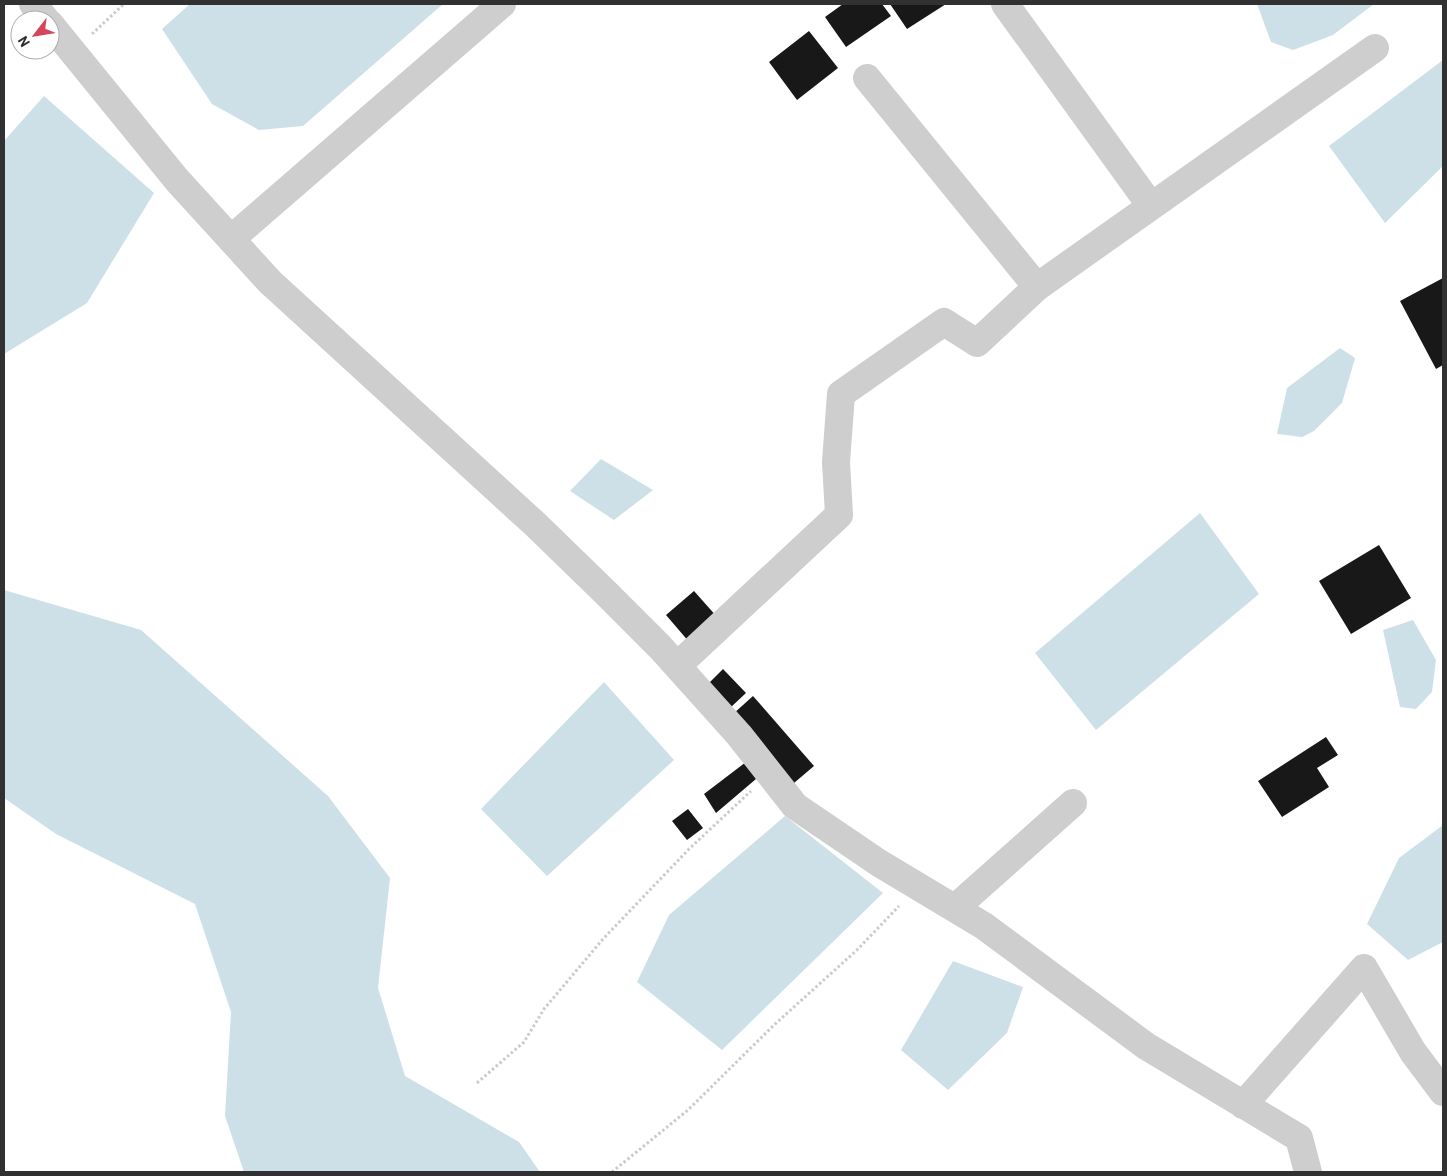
<svg xmlns="http://www.w3.org/2000/svg" width="1447" height="1176" viewBox="0 0 1447 1176" font-family="Barlow,sans-serif">
<rect width="100%" height="100%" fill="#fff"/>
<!-- water -->
<path fill="#cde0e8" d="M 190,4 L 443,4 L 303,126 L 259,130 L 212,104 L 162,29 Z
M 1257,4 L 1374,4 L 1333,35 L 1293,50 L 1271,42 Z
M 1443,60 L 1443,166 L 1385,223 L 1329,146 Z
M 44,96 L 154,193 L 87,303 L 4,354 L 4,141 Z
M 1340,348 L 1355,358 L 1342,403 L 1314,431 L 1302,437 L 1277,434 L 1287,388 Z
M 601,459 L 653,490 L 614,520 L 570,491 Z
M 1200,513 L 1259,594 L 1096,730 L 1035,653 Z
M 4,590 L 141,630 L 328,796 L 390,878 L 378,988 L 405,1076 L 519,1142 L 540,1172 L 244,1172 L 225,1116 L 231,1012 L 195,904 L 56,834 L 4,798 Z
M 1413,620 L 1436,660 L 1432,692 L 1416,709 L 1400,707 L 1383,630 Z
M 604,682 L 674,760 L 547,876 L 481,809 Z
M 785,816 L 883,893 L 722,1050 L 637,982 L 669,915 Z
M 1443,825 L 1443,942 L 1408,960 L 1367,924 L 1399,858 Z
M 953,961 L 1023,987 L 1007,1033 L 948,1090 L 901,1050 Z"/>
<!-- building -->
<path fill="#181818" d="M 843,4 L 882,4 L 891,16 L 846,47 L 825,17 Z
M 890,4 L 946,4 L 907,29 Z
M 809,31 L 838,68 L 797,100 L 769,62 Z
M 1443,278 L 1443,365 L 1436,369 L 1400,301 Z
M 1379,545 L 1411,598 L 1351,634 L 1319,581 Z
M 694,591 L 718,618 L 690,643 L 666,615 Z
M 723,669 L 746,693 L 731,707 L 709,683 Z
M 753,696 L 814,766 L 794,783 L 733,714 Z
M 1326,737 L 1338,755 L 1317,768 L 1329,787 L 1282,817 L 1258,781 Z
M 746,762 L 756,779 L 716,813 L 704,794 Z
M 688,809 L 703,828 L 687,840 L 672,821 Z"/>
<g fill="none" stroke-linecap="round" stroke-linejoin="round">
<!-- path -->
<path stroke="#cbcbcb" stroke-width="3" stroke-dasharray="2.5 2.5" stroke-linecap="butt" d="M 92,34 L 124,4
M 477,1083 L 524,1042 L 544,1009 L 603,939 L 689,849 L 751,791
M 612,1172 L 688,1110 L 774,1025 L 857,950 L 899,906"/>
<!-- minor -->
<path stroke="#cecece" stroke-width="28" d="M 33,4 L 46,20
M 1005,4 L 1151,206
M 50,24 L 177,180 L 270,282 L 536,525 L 606,593 L 660,647 L 739,735 L 795,806 L 879,863 L 984,926 L 1146,1046 L 1299,1138 L 1308,1172
M 231,239 L 502,4
M 1037,287 L 1375,48
M 677,666 L 839,515 L 836,462 L 841,394 L 944,322 L 977,343 L 1037,287 L 867,78
M 955,908 L 1073,803
M 1243,1105 L 1364,968 L 1413,1052 L 1443,1092"/>
</g>
<!-- border -->
<rect width="1447" height="1176" fill="none" stroke="#313131" stroke-width="10"/>
<!-- north arrow -->
<g transform="translate(35 35) rotate(239)"><circle r="24" fill="#ffffff" stroke="#adadad"/>
<path d="M0-4L9 19L0 12L-9 19Z" fill="#d6465b"/>
<text y="-8" font-size="14" font-weight="bold" text-anchor="middle" fill="#313131">N</text>
</g>
</svg>
